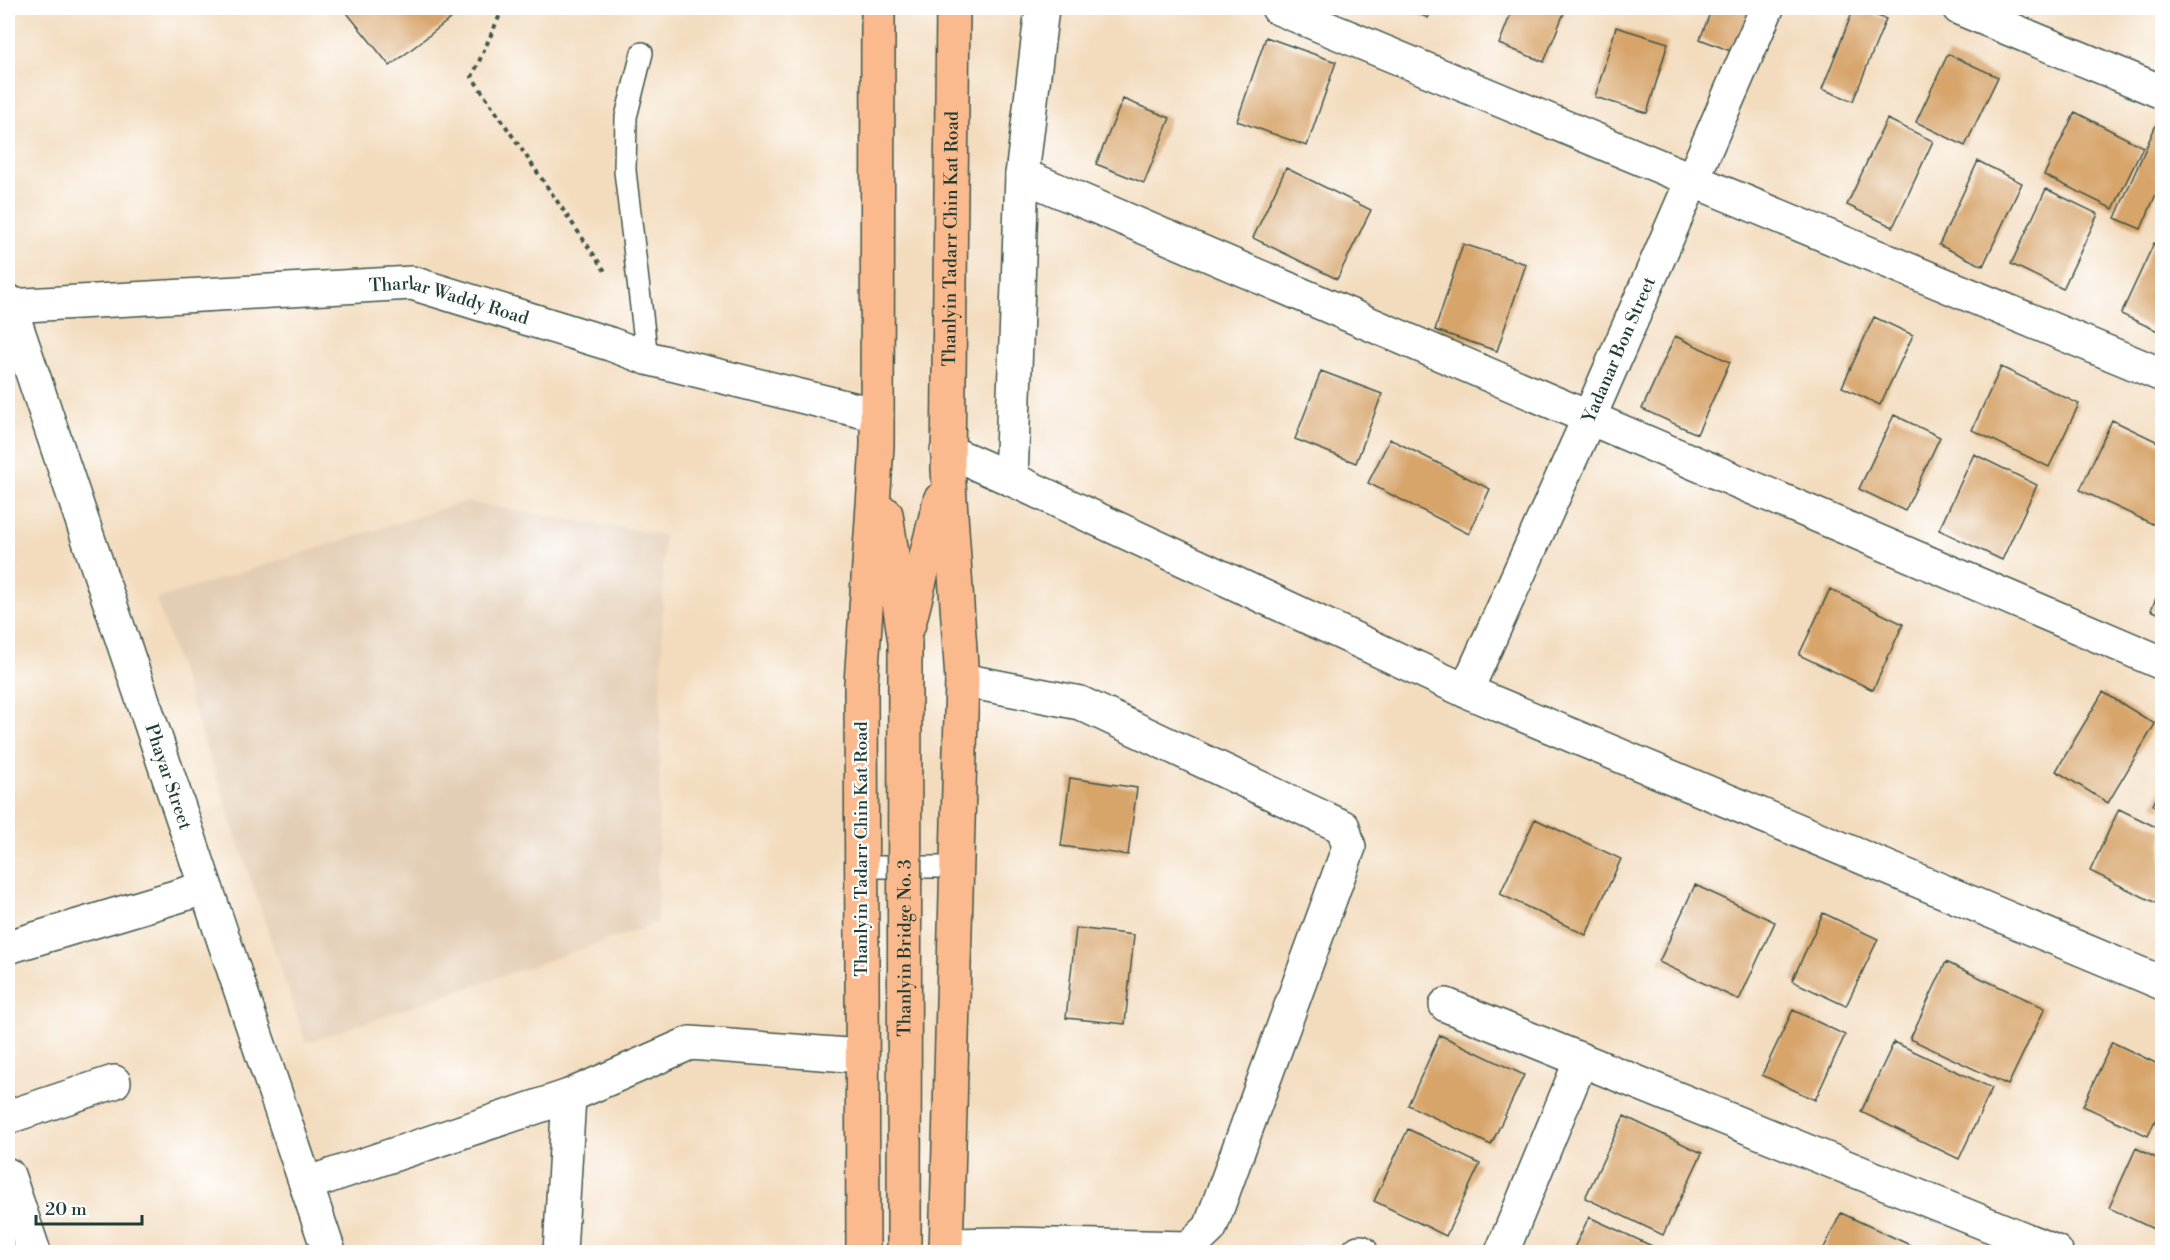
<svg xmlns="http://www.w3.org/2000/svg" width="2170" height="1260" viewBox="0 0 2170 1260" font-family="'Libre Bodoni',serif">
<rect width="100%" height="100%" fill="#fff"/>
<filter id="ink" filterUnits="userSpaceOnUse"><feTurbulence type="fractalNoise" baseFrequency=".0167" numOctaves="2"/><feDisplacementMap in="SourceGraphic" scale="12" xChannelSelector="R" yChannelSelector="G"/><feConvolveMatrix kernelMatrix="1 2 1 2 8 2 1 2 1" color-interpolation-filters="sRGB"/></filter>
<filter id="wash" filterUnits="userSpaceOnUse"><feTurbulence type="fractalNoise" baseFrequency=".008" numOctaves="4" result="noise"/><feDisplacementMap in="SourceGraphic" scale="24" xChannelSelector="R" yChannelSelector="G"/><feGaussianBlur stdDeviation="1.35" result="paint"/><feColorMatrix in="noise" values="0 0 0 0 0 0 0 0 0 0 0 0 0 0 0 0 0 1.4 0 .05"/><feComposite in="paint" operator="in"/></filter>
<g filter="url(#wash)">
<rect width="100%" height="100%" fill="#f3dcbe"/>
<!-- built -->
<path fill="#e3cdb4" d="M 464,502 L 664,535 L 657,923 L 306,1043 L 156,599 Z"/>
<g id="blocks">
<!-- building -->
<path fill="#d7a46a" d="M 343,8 L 464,8 L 390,66 Z
M 1406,8 L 1433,8 L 1428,18 Z
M 1513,8 L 1566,8 L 1544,62 L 1499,44 Z
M 1712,8 L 1751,8 L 1733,52 L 1700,39 Z
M 1854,8 L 1886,19 L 1853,101 L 1822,89 Z
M 1616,27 L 1668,43 L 1647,113 L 1595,97 Z
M 1266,37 L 1336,62 L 1307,146 L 1237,121 Z
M 1948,54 L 1998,77 L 1965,146 L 1916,122 Z
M 1123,99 L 1170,118 L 1144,183 L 1096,164 Z
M 2075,112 L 2143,147 L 2113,209 L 2044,175 Z
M 1887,119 L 1933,141 L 1893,227 L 1847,205 Z
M 2156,125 L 2162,127 L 2162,180 L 2141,229 L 2115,218 Z
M 1978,161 L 2022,183 L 1983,266 L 1939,245 Z
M 1286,168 L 1371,210 L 1337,279 L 1253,238 Z
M 2046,189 L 2098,214 L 2063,289 L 2011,264 Z
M 2154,243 L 2162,247 L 2162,333 L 2121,314 Z
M 1463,244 L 1526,264 L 1497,351 L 1435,330 Z
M 1874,317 L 1913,335 L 1880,405 L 1842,387 Z
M 1675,336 L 1730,362 L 1697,434 L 1642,409 Z
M 2001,367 L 2079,404 L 2049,467 L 1972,430 Z
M 1321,371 L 1382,394 L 1356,463 L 1295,439 Z
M 1894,415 L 1940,437 L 1905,511 L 1859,489 Z
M 2112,420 L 2162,444 L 2162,519 L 2159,527 L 2080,490 Z
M 1390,439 L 1490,489 L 1469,534 L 1368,483 Z
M 1974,454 L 2037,485 L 2002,560 L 1939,530 Z
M 2162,584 L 2162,615 L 2151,610 Z
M 1830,589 L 1903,624 L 1873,690 L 1799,655 Z
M 2103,692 L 2155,724 L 2108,803 L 2056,771 Z
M 1070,778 L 1137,788 L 1128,855 L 1061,846 Z
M 2162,786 L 2162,810 L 2153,805 Z
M 2119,809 L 2162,830 L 2162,906 L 2090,871 Z
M 1535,819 L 1621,859 L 1586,935 L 1500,894 Z
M 1695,885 L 1775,922 L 1739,1000 L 1659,962 Z
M 1823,913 L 1878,939 L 1846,1006 L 1792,981 Z
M 1076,928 L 1134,935 L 1125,1024 L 1066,1018 Z
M 1946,962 L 2045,1008 L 2008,1085 L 1910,1039 Z
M 1793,1010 L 1845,1035 L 1815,1100 L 1762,1075 Z
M 1440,1035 L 1524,1075 L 1491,1145 L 1408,1105 Z
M 1894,1042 L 1992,1088 L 1959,1159 L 1861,1112 Z
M 2112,1042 L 2162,1066 L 2162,1105 L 2148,1136 L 2083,1106 Z
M 1624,1116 L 1702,1153 L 1663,1235 L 1585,1198 Z
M 1408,1129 L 1480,1164 L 1446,1236 L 1374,1201 Z
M 2136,1148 L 2162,1161 L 2162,1233 L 2109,1208 Z
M 1841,1213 L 1925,1252 L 1822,1252 Z
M 1589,1217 L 1665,1252 L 1572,1252 Z"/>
</g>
</g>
<g filter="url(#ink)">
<use href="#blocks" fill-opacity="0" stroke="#3f5549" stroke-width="1.5"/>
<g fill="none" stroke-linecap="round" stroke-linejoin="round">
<!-- lane casing -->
<g stroke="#3f5549" stroke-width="24">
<path id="lane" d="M 642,53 L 626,117 L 625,171 L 647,358
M 861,867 L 957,867"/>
</g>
<!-- street casing -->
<g stroke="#3f5549" stroke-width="36">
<g id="street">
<path d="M 1278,8 L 2162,375"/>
<path d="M 1959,8 L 2162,92"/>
<path d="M 1022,175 L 2162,663"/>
<path id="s1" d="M 8,301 L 329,1252"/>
<path id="s2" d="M 8,306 L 412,283 L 610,344 L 647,358 L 877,415"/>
<path d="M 947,451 L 1011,479 L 1466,691 L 2162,983"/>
<path d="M 1011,479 L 1022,175 L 1042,8"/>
<path id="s3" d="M 1466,691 L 1589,418 L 1767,8"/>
<path d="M 8,947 L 205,888"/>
<path d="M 1446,1005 L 2056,1252"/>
<path d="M 8,1117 L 114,1082"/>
<path d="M 8,1175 L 34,1252"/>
<path d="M 306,1184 L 569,1096 L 690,1043 L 861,1056"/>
<path d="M 946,1245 L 1005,1244 L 1189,1248 L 1210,1228 L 1349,847 L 1343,827 L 1080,703 L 962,680"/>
<path d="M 560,1252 L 569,1096"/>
<path d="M 1359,1252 L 1361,1252"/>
<path d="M 1502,1252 L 1581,1060"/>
</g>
</g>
<!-- primary casing -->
<g stroke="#3f5549" stroke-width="36">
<g id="primary">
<path d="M 886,514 L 905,642"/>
<path d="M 909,624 L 940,500"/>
<path d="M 863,1252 L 861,683 L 877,446 L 878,8"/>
<path id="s4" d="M 946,1252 L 962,680 L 948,469 L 953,8"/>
</g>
</g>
<!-- path -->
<path stroke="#3f5549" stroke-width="4" stroke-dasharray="4.5 4.5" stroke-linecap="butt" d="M 503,8 L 472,77 L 607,274"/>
<!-- lane -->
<use href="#lane" stroke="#fff" stroke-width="21"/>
<!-- street -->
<use href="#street" stroke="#fff" stroke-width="33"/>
<!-- primary -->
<use href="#primary" stroke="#fbba8d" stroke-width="33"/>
<!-- primary-bridge casing -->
<g stroke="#3f5549" stroke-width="36" stroke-linecap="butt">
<g id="primary-bridge">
<path id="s5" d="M 904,1252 L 905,642"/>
</g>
</g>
<!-- primary-bridge -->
<use href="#primary-bridge" stroke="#fbba8d" stroke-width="33"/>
</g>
</g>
<g text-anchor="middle" stroke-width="4.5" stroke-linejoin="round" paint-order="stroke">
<!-- street labels -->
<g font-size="18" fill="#1f3d34" stroke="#fff">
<text dy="6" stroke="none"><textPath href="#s4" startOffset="1014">Thanlyin Tadarr Chin Kat Road</textPath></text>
<text dy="6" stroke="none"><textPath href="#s2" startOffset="444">Tharlar Waddy Road</textPath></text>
<text dy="6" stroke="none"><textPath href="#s3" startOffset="374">Yadanar Bon Street</textPath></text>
<text dy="6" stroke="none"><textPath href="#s1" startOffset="502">Phayar Street</textPath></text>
<text transform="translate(861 849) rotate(-90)" y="6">Thanlyin Tadarr Chin Kat Road</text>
<text dy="6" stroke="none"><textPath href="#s5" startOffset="304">Thanlyin Bridge No. 3</textPath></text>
</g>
</g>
<!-- margin -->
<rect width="2170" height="1260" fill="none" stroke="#fff" stroke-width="30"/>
<!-- scale -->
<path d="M36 1215v9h106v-9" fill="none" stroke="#1f3d34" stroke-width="3"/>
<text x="45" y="1215" font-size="18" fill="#1f3d34" stroke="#ffffff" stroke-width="4.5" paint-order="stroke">20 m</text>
</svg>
